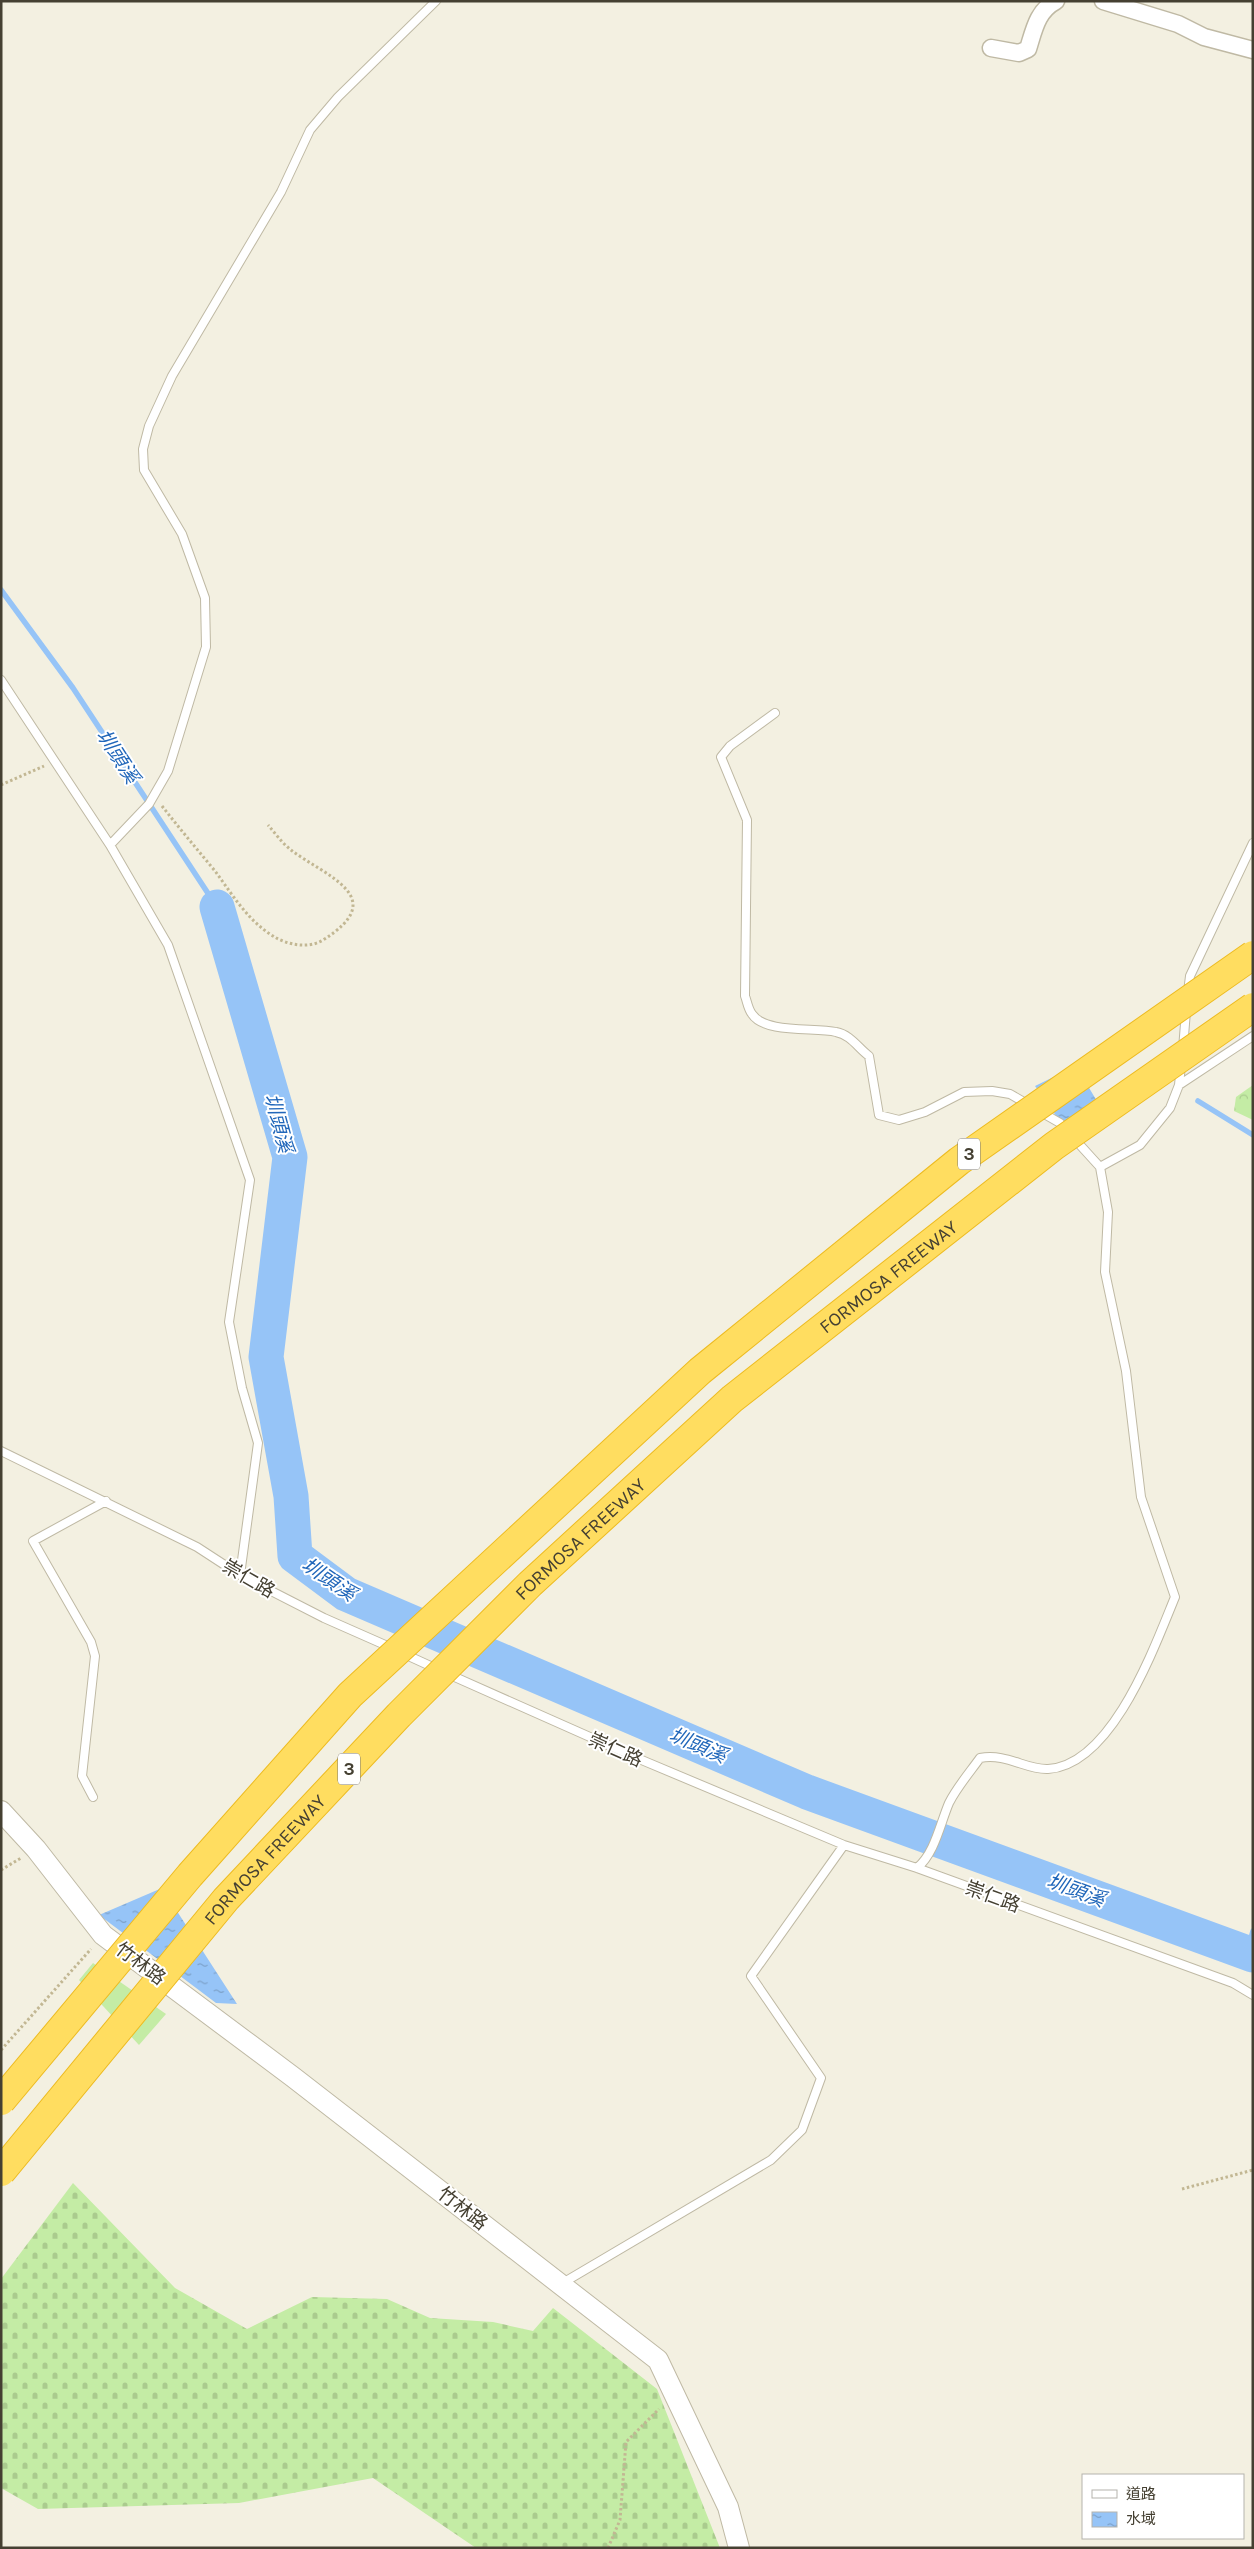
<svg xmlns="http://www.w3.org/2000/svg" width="1254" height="2549" viewBox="0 0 1254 2549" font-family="Karla,'Noto Sans TC',sans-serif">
<defs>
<pattern id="forest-crowns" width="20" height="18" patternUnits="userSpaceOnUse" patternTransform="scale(1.25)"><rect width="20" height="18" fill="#c4eca5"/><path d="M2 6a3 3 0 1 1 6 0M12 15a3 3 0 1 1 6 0" fill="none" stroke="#aacb8e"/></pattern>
<pattern id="cemetery-stones" width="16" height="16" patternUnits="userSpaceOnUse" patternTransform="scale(1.25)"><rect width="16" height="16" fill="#c4eca5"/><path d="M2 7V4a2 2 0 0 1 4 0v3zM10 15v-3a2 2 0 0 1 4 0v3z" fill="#aacb8e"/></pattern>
<pattern id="water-ripples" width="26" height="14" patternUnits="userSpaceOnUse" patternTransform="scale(1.25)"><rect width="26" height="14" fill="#96c4f7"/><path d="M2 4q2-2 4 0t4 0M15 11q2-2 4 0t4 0" fill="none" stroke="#7ca1c9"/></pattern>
</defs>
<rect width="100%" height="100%" fill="#f3f0e1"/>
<!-- green -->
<path fill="#c4eca5" d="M 93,1963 L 166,2014 L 139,2045 L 79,1980 Z"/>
<!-- forest -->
<path fill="url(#forest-crowns)" d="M 1253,1085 L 1253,1120 L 1234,1111 L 1236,1097 Z"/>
<!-- cemetery -->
<path fill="url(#cemetery-stones)" d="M 73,2183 L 175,2288 L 247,2329 L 312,2297 L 387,2299 L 430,2318 L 493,2322 L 533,2331 L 553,2308 L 657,2389 L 720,2548 L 476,2548 L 373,2478 L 239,2503 L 38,2509 L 1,2488 L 1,2279 Z"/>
<!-- water -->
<path fill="url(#water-ripples)" d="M 1076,1066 L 1110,1123 L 1078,1147 L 1035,1086 Z
M 162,1888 L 237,2004 L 216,2003 L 99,1915 Z"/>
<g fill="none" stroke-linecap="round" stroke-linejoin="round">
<!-- stream -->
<path stroke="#96c4f7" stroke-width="5.5" d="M 1,590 L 73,688 L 217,907
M 1198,1101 L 1253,1135
M 1247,1953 L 1253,1931"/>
<!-- river -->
<path stroke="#96c4f7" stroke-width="35" d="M 217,907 L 290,1157 L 266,1357 L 291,1496 L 295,1556 L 346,1594 L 807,1792 L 1253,1955"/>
<!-- service casing -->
<g stroke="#bfb9a4" stroke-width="10">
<path id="service" d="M 1,680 L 110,845 L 168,945 L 250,1180 L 229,1322 L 242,1388 L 258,1443 L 240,1575
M 775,713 L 730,746 L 721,757 L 747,820 L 745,996 C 747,1001 748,1009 752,1014 C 765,1034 815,1027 836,1032 C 851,1035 858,1048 869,1056 L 879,1115 L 899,1120 L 925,1112 L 964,1092 L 992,1091 L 1010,1094 L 1029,1105
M 110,845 L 149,804 L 168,771 L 206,647 L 205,598 L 182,534 L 144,470 L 143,449 L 149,426 L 172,376 L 281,192 L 310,130 L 338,97 L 436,1
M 1188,992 L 1190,976 L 1253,843
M 1183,1049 L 1186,1011
M 1179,1085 L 1253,1036
M 1100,1167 L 1140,1145 L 1170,1108 L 1179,1085 L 1181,1065
M 1,1451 L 197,1547 L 240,1575 L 324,1618 L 392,1648
M 402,1653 L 437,1669
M 448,1674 L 644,1761 L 844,1845 L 917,1868 L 1233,1983 L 1253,1995
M 93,1797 L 82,1776 L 95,1656 L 91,1642 L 33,1541 L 106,1501
M 917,1868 C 935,1853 940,1824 949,1803 C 957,1787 970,1772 980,1758 C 1007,1753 1026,1770 1048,1769 C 1112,1765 1154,1648 1175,1597 L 1141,1497 L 1126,1371 L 1105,1272 L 1108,1212 L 1100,1167 L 1060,1123 L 1039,1111
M 561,2284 L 771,2160 L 802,2130 L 821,2078 L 751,1976 L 844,1845"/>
</g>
<!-- minor casing -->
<g stroke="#bfb9a4" stroke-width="19">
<path id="minor" d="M 1103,1 L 1178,24 L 1204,37 L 1253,50
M 991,48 L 1019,53 L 1028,49 C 1034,30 1037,11 1056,1"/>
</g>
<!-- tertiary casing -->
<g stroke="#bfb9a4" stroke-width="22">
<path id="tertiary" d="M 1,1811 L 36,1849 L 103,1935 L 293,2077 L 658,2360 L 728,2507 L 739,2548"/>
</g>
<!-- path -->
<path stroke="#c2b793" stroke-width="3" stroke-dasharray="2.5 2.5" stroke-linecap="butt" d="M 1,785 L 44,766
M 162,806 C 179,828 197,849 215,871 C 232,894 248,921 273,936 C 287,945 309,949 323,940 C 392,897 325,876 291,850 C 282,843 275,833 268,825
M 1,1870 L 21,1858
M 1,2050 L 91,1949
M 1182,2189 L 1253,2170
M 608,2548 L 620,2520 L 626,2442 L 659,2409"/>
<!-- service -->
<use href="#service" stroke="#fff" stroke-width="8"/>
<!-- minor -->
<use href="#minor" stroke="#fff" stroke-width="16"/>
<!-- tertiary -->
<use href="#tertiary" stroke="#fff" stroke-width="20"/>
<!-- motorway-bridge casing -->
<g stroke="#edbb21" stroke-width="30" stroke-linecap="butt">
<g id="motorway-bridge">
<path d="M 1,2101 L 190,1875 L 350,1695 L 700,1371 L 959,1161 L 1253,955"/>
<path id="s1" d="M 1,2172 L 226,1899 L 399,1715 L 530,1584 L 732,1399 L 1054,1146 L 1253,1007"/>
</g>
</g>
<!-- motorway-bridge -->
<use href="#motorway-bridge" stroke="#ffdd60" stroke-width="28"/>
</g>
<g text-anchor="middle" stroke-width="4" stroke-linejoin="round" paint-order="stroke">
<!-- shield labels -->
<g fill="#fff" stroke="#7d7970" stroke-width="1">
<rect x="958" y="1138.5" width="22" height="31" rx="4"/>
<rect x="338" y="1753.5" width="22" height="31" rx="4"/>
</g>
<g font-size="18" font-weight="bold" fill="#454032">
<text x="969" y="1160">3</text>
<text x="349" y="1775">3</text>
</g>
<!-- street labels -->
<g font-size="19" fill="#454032" stroke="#fff">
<text dy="7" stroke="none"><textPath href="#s1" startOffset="1264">FORMOSA FREEWAY</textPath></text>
<text dy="7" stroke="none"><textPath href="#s1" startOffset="859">FORMOSA FREEWAY</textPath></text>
<text transform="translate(249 1578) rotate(30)" y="7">崇仁路</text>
<text transform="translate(616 1749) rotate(24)" y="7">崇仁路</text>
<text dy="7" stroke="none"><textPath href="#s1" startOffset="409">FORMOSA FREEWAY</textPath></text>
<text transform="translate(993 1896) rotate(20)" y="7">崇仁路</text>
<text transform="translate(141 1963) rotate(37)" y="7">竹林路</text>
<text transform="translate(463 2208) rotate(38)" y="7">竹林路</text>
</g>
<!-- water labels -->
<g font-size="20" font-style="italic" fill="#2167ba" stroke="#fff">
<text transform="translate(118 756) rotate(57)" y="7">圳頭溪</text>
<text transform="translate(279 1123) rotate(75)" y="7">圳頭溪</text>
<text transform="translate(329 1579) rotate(34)" y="7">圳頭溪</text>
<text transform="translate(698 1745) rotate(23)" y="7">圳頭溪</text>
<text transform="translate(1076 1890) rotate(20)" y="7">圳頭溪</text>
</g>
</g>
<!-- border -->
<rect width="1254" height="2549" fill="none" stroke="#454032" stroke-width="5"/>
<!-- legend -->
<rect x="1082" y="2474" width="162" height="65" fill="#ffffff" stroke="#b5b3ad"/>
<rect x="1092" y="2490" width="25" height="8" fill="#ffffff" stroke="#b5b3ad"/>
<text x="1126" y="2499" font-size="15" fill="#454032">道路</text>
<rect x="1092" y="2512" width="25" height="15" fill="url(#water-ripples)" stroke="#b5b3ad"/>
<text x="1126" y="2524" font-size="15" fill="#454032">水域</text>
</svg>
